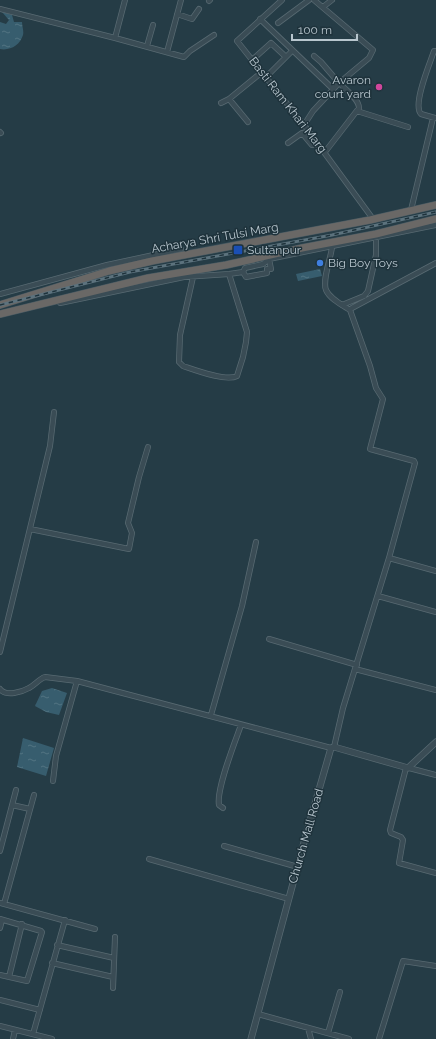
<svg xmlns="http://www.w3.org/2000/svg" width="436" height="1039" viewBox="0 0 436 1039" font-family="Raleway,sans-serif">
<defs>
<pattern id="water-ripples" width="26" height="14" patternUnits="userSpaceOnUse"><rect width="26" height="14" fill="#375d6e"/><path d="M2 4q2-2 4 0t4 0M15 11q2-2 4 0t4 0" fill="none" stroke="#527382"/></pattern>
</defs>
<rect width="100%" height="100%" fill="#253c46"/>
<!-- water -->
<path fill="url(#water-ripples)" d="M 2,12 L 12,15 L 14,22 L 22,22 C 22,26 24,31 23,35 C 20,45 10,51 0,49 L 0,22 L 6,24 L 9,20 Z
M 320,269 L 322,276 L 298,281 L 296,274 Z
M 52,688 L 67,693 L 59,715 L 46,712 L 35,706 L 42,691 Z
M 23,738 L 54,748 L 46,776 L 17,767 Z"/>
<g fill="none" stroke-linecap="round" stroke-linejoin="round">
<!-- minor casing -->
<g stroke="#586a72" stroke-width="6">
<path id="minor" d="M 282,0 L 237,41 L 304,125 L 373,219
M 314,0 L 373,50 L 369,58 L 339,83 C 346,90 359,99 359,108 L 325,152
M 209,1 L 210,0
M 323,7 L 332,0
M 0,9 L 115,38 L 184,57 L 190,51 L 214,35
M 177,14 L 192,19 L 199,9
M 260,19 L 333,89
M 278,23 L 309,0
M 115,38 L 125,0
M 147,46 L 153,25
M 167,52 L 181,0
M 252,60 L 271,43 L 286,57
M 266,77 L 292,51
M 229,99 L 248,122
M 221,103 L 229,99 L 262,72
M 357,111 L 408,127
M 435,118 L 421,114 C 412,105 430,63 434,51 L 436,51
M 304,125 L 313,111 L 339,83 L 321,62 L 314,56
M 0,132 L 1,133
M 288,143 L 302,133 L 312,145 L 319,145
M 411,210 L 433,118
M 332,247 C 331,258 322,280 326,290 C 330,299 342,305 350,310
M 243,272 L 245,268 L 263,264 L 269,259
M 193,277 L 180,335 L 179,362 L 183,366 C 195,370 226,382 237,376 L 243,357 L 246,342 L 247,332 L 229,274
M 0,294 L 107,265 L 181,249
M 60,303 L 184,277 L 229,274 L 243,272 L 246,277 L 267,273 L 267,269 L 271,269 L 269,259 L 436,225
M 342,305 L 364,296 L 368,291 L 376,255 L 376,236
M 30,529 L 129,549 L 132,533 L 128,523 L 139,477 L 148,447
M 389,558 L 436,571
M 378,596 L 436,612
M 269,639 L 357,665
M 0,652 L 50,446 L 54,412
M 355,669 L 436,690
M 0,689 C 6,697 22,692 29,688 C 35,685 39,679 45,677 L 77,681 L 331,748
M 211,715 L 242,606 L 256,542
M 334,747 L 343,708 L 389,558 L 415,463 L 414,461 L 370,449 L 383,399 L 376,388 L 370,366 L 350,310 L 352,308 L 436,263
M 406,768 L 390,830 L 391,833 L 401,837 L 403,840 L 399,863 L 436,873
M 409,768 L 436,775
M 53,781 L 56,756 L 77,681
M 12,805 L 30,809
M 223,808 L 219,805 C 216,789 235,742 241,725
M 224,846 L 298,867
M 0,851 L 16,790
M 149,859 L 289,899
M 0,903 L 95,929
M 4,904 L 34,795
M 0,919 L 41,931 L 42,932 L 27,981 L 0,975
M 0,928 L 2,920
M 57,945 L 114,958
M 52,963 L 113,977
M 9,977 L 22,924
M 113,988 L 115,937
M 0,1000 L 40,1010
M 258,1014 L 349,1039
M 0,1026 L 52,1039
M 308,1028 L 311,1039
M 328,1033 L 340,992
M 33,1034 L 65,920
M 13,1039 L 15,1030
M 379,1039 L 403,961 L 436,966"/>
</g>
<!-- tertiary casing -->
<g stroke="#586a72" stroke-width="7">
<path id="tertiary" d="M 251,1039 L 306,835 L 331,748 L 334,747 L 408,768 L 436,742"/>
</g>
<!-- trunk casing -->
<g stroke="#485a63" stroke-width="8">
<path id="trunk" d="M 0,305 L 109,271 L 152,261 L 370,220 L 436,205
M 0,314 L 148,278 L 226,265 L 302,248 L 376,234 L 436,219"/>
</g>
<!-- minor -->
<use href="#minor" stroke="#3a4c55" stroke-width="4.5"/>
<!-- tertiary -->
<use href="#tertiary" stroke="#3a4c55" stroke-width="5.5"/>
<!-- trunk -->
<use href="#trunk" stroke="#6a6866" stroke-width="7"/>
<!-- rail casing -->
<g stroke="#5c727d" stroke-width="3">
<path id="rail" d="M 0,305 L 130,272 L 332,235 L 436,212"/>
</g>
<!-- rail -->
<use href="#rail" stroke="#1e323b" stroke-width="1.5" stroke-dasharray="4.5" stroke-linecap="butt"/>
</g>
<!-- markers -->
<circle fill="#d1479c" stroke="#1e323b" stroke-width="1.5" cx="379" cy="87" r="4"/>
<rect fill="#1a4fb4" stroke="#1e323b" stroke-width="1.5" x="233" y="245" width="10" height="10" rx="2"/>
<circle fill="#3f7fe0" stroke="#1e323b" stroke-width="1.5" cx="320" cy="263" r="4"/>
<g text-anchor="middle" stroke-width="3" stroke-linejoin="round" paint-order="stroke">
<!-- poi labels -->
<g font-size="12" fill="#b8c6ce" stroke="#1e323b" text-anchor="start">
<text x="371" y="84" text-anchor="end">Avaron<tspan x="371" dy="14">court yard</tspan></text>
<text x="247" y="254">Sultanpur</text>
<text x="328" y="267">Big Boy Toys</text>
</g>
<!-- street labels -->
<g font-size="12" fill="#b8c6ce" stroke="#1e323b">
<text transform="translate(288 105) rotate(52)" y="4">Basti Ram Khari Marg</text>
<text transform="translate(215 238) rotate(-10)" y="4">Acharya Shri Tulsi Marg</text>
<text transform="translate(306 836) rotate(-74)" y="4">Church Mall Road</text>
</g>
</g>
<!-- scale -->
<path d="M292 34v6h65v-6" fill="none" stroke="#b8c6ce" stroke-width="2"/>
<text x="298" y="34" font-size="12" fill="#b8c6ce" stroke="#1e323b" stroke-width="3" paint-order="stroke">100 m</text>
</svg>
